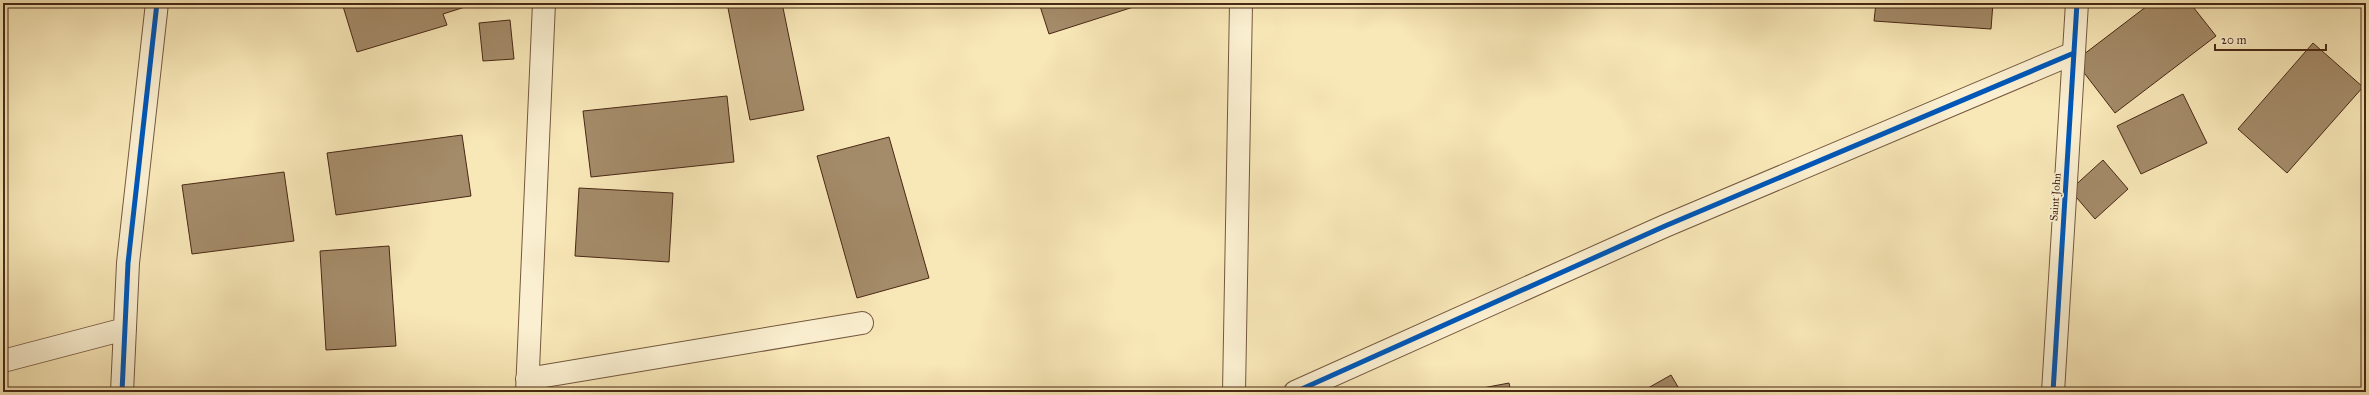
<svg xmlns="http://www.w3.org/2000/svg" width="2369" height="395" viewBox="0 0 2369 395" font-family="'IM FELL Great Primer',serif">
<rect width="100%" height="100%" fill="#f8e7b7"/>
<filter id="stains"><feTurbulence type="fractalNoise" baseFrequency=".005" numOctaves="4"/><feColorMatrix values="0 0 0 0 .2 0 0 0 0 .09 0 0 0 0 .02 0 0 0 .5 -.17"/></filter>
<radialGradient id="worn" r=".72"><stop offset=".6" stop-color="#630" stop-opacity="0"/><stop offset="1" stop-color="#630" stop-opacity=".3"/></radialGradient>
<!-- building -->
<path fill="#a48b69" stroke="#492815" d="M 342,3 L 463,3 L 465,7 L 443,14 L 447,25 L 357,52 Z
M 727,3 L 782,3 L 804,110 L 750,120 Z
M 1039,3 L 1146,3 L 1049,34 Z
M 1876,3 L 1993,3 L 1991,29 L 1874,21 Z
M 2151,3 L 2190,3 L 2216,36 L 2115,113 L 2075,61 Z
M 510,20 L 514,59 L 483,61 L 479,23 Z
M 2313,43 L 2363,87 L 2287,173 L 2238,129 Z
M 2183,94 L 2207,143 L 2141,174 L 2117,126 Z
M 727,96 L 734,162 L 591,177 L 583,111 Z
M 462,135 L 471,196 L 336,215 L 327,153 Z
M 889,137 L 929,278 L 857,298 L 817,156 Z
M 2103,160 L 2128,189 L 2095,219 L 2070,190 Z
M 284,172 L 294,241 L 192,254 L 182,185 Z
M 579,188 L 673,193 L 669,262 L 575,256 Z
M 389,246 L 396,346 L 326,350 L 320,251 Z
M 1671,375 L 1681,392 L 1641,392 Z
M 1509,383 L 1511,392 L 1472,392 L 1472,390 Z"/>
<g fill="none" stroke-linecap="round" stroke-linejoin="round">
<!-- minor casing -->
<g stroke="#75583e" stroke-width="24">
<path id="minor" d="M 3,361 L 125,329
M 527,379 L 862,323
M 122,392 L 128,263 L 157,3
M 527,392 L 544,3
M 1234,392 L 1241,3
M 1295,392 L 1665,226 L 2074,53
M 2053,392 L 2077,3"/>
</g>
<!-- minor -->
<use href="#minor" stroke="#faefd0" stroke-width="22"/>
<!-- cycleway casing -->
<g stroke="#faefd0" stroke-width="8">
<path id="cycleway" d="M 122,392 L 128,263 L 157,3
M 1295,392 L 1665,226 L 2074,53
M 2053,392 L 2077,3"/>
</g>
<!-- cycleway -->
<use href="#cycleway" stroke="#0057b8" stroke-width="5"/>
</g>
<g text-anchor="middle" stroke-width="3.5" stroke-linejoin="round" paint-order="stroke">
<!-- street labels -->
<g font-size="11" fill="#492815" stroke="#faefd0">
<text transform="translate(2055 197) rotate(-86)" y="4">Saint John</text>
</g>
</g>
<!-- margin -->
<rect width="2369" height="395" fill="none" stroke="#f8e7b7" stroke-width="16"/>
<rect x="4" y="4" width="2361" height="387" fill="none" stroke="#492815" stroke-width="2"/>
<rect x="8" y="8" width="2353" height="379" fill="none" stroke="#492815"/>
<!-- scale -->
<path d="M2215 44v6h111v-6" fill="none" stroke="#492815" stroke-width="2"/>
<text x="2221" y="44" font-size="12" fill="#492815" stroke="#faefd0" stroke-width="3" paint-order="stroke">20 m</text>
<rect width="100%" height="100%" filter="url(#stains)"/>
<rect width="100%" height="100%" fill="url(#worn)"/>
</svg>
